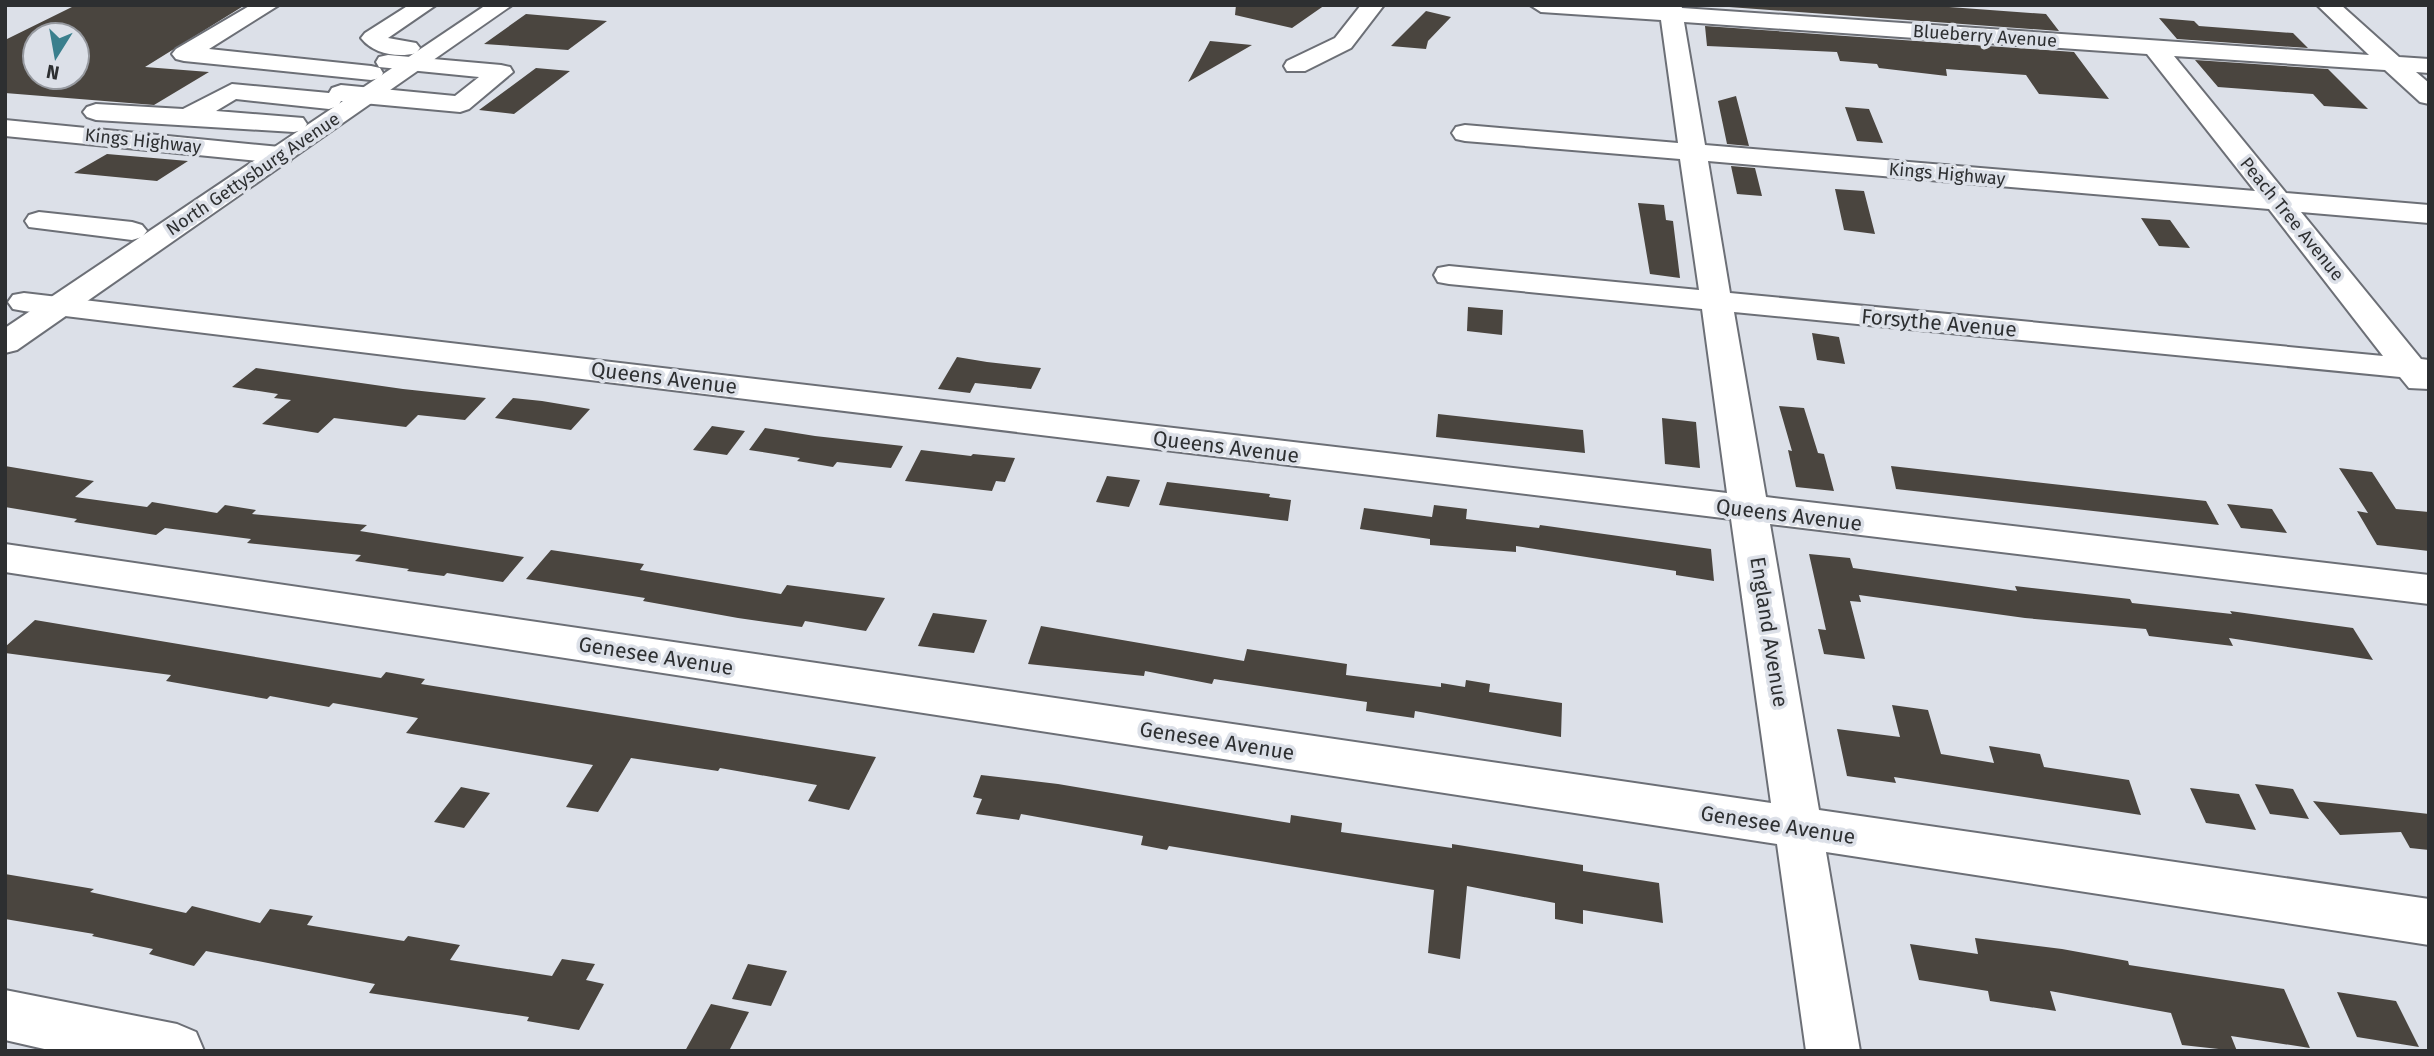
<svg xmlns="http://www.w3.org/2000/svg" width="2434" height="1056" viewBox="0 0 2434 1056" font-family="'Fira Sans',sans-serif">
<rect width="100%" height="100%" fill="#dce0e8"/>
<!-- building -->
<path fill="#4a453f" fill-rule="evenodd" d="M 76,5 L 245,5 L 145,67 L 209,72 L 154,105 L 5,93 L 5,40 ZM 35,35 L 77,35 L 77,77 L 35,77 Z
M 1236,5 L 1325,5 L 1292,28 L 1235,15 Z
M 1702,5 L 1922,5 L 2046,14 L 2059,31 Z
M 1426,11 L 1451,17 L 1428,41 L 1426,49 L 1391,46 Z
M 526,14 L 607,21 L 568,50 L 484,44 Z
M 2159,18 L 2194,21 L 2199,26 L 2293,33 L 2308,48 L 2177,39 Z
M 1705,26 L 2074,52 L 2109,99 L 2039,94 L 2026,75 L 1946,69 L 1947,76 L 1879,68 L 1877,64 L 1840,61 L 1837,52 L 1707,46 Z
M 1210,41 L 1252,45 L 1188,82 Z
M 2195,60 L 2328,69 L 2368,109 L 2324,106 L 2313,94 L 2218,87 Z
M 536,68 L 570,71 L 514,114 L 479,110 Z
M 1736,96 L 1749,146 L 1727,144 L 1718,101 Z
M 1845,107 L 1869,109 L 1883,143 L 1857,141 Z
M 107,154 L 188,161 L 157,181 L 74,173 Z
M 1731,166 L 1755,168 L 1762,196 L 1737,194 Z
M 1835,189 L 1864,191 L 1875,234 L 1844,230 Z
M 1638,203 L 1664,205 L 1666,220 L 1673,221 L 1680,278 L 1650,274 Z
M 2141,218 L 2170,220 L 2190,248 L 2159,246 Z
M 1468,307 L 1503,310 L 1502,335 L 1467,331 Z
M 1812,333 L 1839,337 L 1845,364 L 1817,360 Z
M 957,357 L 987,362 L 1041,368 L 1031,389 L 975,383 L 970,393 L 938,389 Z
M 256,368 L 403,389 L 486,398 L 465,420 L 418,415 L 406,427 L 334,418 L 318,433 L 262,424 L 291,400 L 274,398 L 278,394 L 232,387 Z
M 513,398 L 542,401 L 590,409 L 571,430 L 495,418 Z
M 1779,406 L 1804,408 L 1818,453 L 1824,454 L 1834,491 L 1796,487 L 1788,450 L 1792,451 Z
M 1438,414 L 1583,430 L 1585,453 L 1436,437 Z
M 1662,418 L 1696,422 L 1700,468 L 1665,464 Z
M 712,426 L 745,431 L 727,455 L 693,450 Z
M 765,428 L 815,436 L 903,446 L 891,468 L 837,462 L 833,467 L 797,461 L 800,458 L 749,450 Z
M 921,450 L 971,456 L 973,454 L 1015,458 L 1005,482 L 996,481 L 992,491 L 905,481 Z
M 5,466 L 94,481 L 75,497 L 147,507 L 152,502 L 217,513 L 225,505 L 256,510 L 252,514 L 367,525 L 360,531 L 524,557 L 503,582 L 447,573 L 444,576 L 407,571 L 409,569 L 355,561 L 361,555 L 247,543 L 251,539 L 165,528 L 156,535 L 74,522 L 77,519 L 5,507 Z
M 1891,466 L 2206,501 L 2219,525 L 1896,489 Z
M 2339,468 L 2372,472 L 2396,509 L 2429,512 L 2429,551 L 2377,545 L 2357,511 L 2368,513 Z
M 1107,476 L 1140,480 L 1129,507 L 1096,502 Z
M 1167,482 L 1270,494 L 1269,497 L 1291,500 L 1288,521 L 1159,505 Z
M 2227,504 L 2272,509 L 2287,533 L 2241,528 Z
M 1434,505 L 1467,509 L 1466,519 L 1539,528 L 1540,525 L 1711,549 L 1714,581 L 1676,575 L 1676,571 L 1516,546 L 1516,552 L 1430,545 L 1430,539 L 1360,529 L 1364,508 L 1432,517 Z
M 551,550 L 644,564 L 640,570 L 781,594 L 787,585 L 885,598 L 866,631 L 805,621 L 802,627 L 738,618 L 643,601 L 645,598 L 526,579 Z
M 1809,554 L 1850,558 L 1853,568 L 2017,591 L 2015,586 L 2130,599 L 2132,603 L 2232,614 L 2230,611 L 2353,628 L 2373,660 L 2229,638 L 2233,646 L 2149,636 L 2146,629 L 2025,618 L 1859,595 L 1861,602 L 1850,601 L 1865,659 L 1824,654 L 1818,629 L 1826,630 Z
M 933,613 L 987,620 L 974,653 L 918,646 Z
M 35,620 L 381,678 L 386,672 L 425,679 L 421,684 L 876,757 L 849,810 L 808,801 L 817,785 L 720,768 L 718,771 L 631,758 L 598,812 L 566,807 L 593,765 L 406,733 L 418,718 L 333,703 L 329,707 L 270,696 L 267,699 L 166,681 L 171,675 L 5,653 L 5,647 Z
M 1041,626 L 1244,661 L 1247,649 L 1347,664 L 1346,675 L 1441,687 L 1441,683 L 1465,687 L 1466,680 L 1490,684 L 1489,692 L 1562,703 L 1561,737 L 1415,711 L 1414,718 L 1366,711 L 1367,702 L 1214,679 L 1212,684 L 1145,671 L 1144,676 L 1028,664 Z
M 1892,705 L 1928,710 L 1941,754 L 1994,763 L 1989,746 L 2040,754 L 2044,767 L 2129,780 L 2141,815 L 1894,777 L 1896,783 L 1847,776 L 1837,729 L 1900,737 Z
M 981,775 L 1058,784 L 1290,823 L 1291,815 L 1342,823 L 1341,832 L 1452,848 L 1452,844 L 1583,865 L 1583,871 L 1659,883 L 1663,923 L 1583,910 L 1583,924 L 1555,919 L 1555,903 L 1467,886 L 1460,959 L 1428,953 L 1434,890 L 1169,846 L 1167,850 L 1141,845 L 1143,836 L 1021,814 L 1019,820 L 976,814 L 982,799 L 973,797 Z
M 2255,784 L 2293,789 L 2309,819 L 2270,814 Z
M 461,787 L 490,793 L 464,828 L 434,822 Z
M 2190,788 L 2239,794 L 2256,830 L 2206,823 Z
M 2313,801 L 2429,814 L 2429,850 L 2410,848 L 2401,832 L 2340,835 Z
M 5,874 L 94,889 L 90,892 L 186,913 L 192,906 L 260,923 L 270,909 L 313,916 L 307,925 L 404,941 L 408,936 L 460,945 L 450,960 L 552,976 L 562,959 L 595,964 L 586,980 L 604,984 L 579,1030 L 527,1021 L 529,1017 L 369,993 L 375,984 L 206,951 L 194,966 L 149,954 L 153,949 L 92,936 L 94,934 L 5,919 Z
M 1975,938 L 2062,949 L 2128,961 L 2129,965 L 2284,989 L 2310,1048 L 2231,1036 L 2237,1051 L 2182,1045 L 2171,1013 L 2050,991 L 2056,1011 L 1990,1001 L 1988,991 L 1919,980 L 1910,944 L 1978,954 Z
M 748,964 L 787,971 L 771,1006 L 732,999 Z
M 2337,992 L 2396,1001 L 2419,1047 L 2357,1037 Z
M 711,1004 L 749,1012 L 729,1051 L 685,1051 Z"/>
<g fill="none" stroke-linecap="round" stroke-linejoin="round">
<!-- minor casing -->
<g stroke="#6c6f76" stroke-width="4">
<path id="minor" d="M 251,5 L 279,5 L 209,49 L 371,66 L 380,68 L 383,73 L 380,78 L 371,80 L 184,61 L 176,59 L 172,54 L 176,49 Z
M 409,5 L 436,5 L 388,38 L 416,43 L 420,48 L 416,53 C 398,58 373,54 361,38 L 365,33 Z
M 1361,5 L 1384,5 L 1351,48 L 1305,71 L 1287,71 L 1284,66 L 1287,61 L 1335,38 Z
M 1530,5 L 1681,5 L 1682,8 L 2369,55 L 2317,5 L 2341,5 L 2399,57 L 2429,59 L 2429,73 L 2416,72 L 2429,83 L 2429,104 L 2420,102 L 2385,70 L 2174,56 L 2286,193 L 2429,205 L 2429,223 L 2301,212 L 2421,359 L 2429,360 L 2429,389 L 2409,388 L 2400,377 L 1734,312 L 1766,497 L 2429,575 L 2429,604 L 1770,524 L 1819,810 L 2429,899 L 2429,945 L 1826,852 L 1860,1051 L 1806,1051 L 1777,844 L 5,572 L 5,544 L 1771,803 L 1731,519 L 24,311 L 13,309 L 8,302 L 13,295 L 24,293 L 1727,493 L 1702,309 L 1449,284 L 1438,282 L 1434,275 L 1438,268 L 1449,266 L 1699,290 L 1680,159 L 1465,141 L 1456,139 L 1452,133 L 1456,127 L 1465,125 L 1678,143 L 1661,20 L 1541,12 ZM 1684,22 L 2147,54 L 2255,191 L 1705,145 ZM 1708,161 L 2269,209 L 2383,356 L 1730,293 Z
M 388,55 L 501,65 L 510,67 L 513,72 L 469,109 L 460,112 L 341,101 L 338,106 L 329,109 L 236,99 L 216,111 L 303,118 L 307,124 L 303,130 L 294,132 L 96,120 L 87,117 L 83,112 L 87,107 L 96,104 L 183,109 L 232,84 L 329,93 L 332,88 L 341,85 L 455,96 L 479,77 L 379,67 L 376,62 L 379,57 Z
M 5,120 L 280,147 L 290,149 L 293,155 L 290,161 L 280,163 L 5,136 Z
M 39,212 L 132,222 L 142,225 L 147,231 L 142,237 L 132,240 L 29,227 L 25,221 L 29,215 Z
M 5,990 L 177,1024 L 196,1032 L 204,1051 L 53,1051 L 5,1040 Z"/>
</g>
<!-- major casing -->
<g stroke="#6c6f76" stroke-width="4">
<path id="major" d="M 486,5 L 512,5 L 17,350 L 5,353 L 5,328 Z"/>
</g>
<!-- minor -->
<use href="#minor" fill="#fff" fill-rule="evenodd"/>
<!-- major -->
<use href="#major" fill="#fff" fill-rule="evenodd"/>
</g>
<g text-anchor="middle" stroke-width="7" stroke-linejoin="round" paint-order="stroke">
<!-- far-street labels -->
<g font-size="18" fill="#2d2f31" stroke="#dce0e8">
<text transform="translate(1985 36) rotate(4)" y="6">Blueberry Avenue</text>
<text transform="translate(143 141) rotate(6)" y="6">Kings Highway</text>
<text transform="translate(253 174) rotate(-34)" y="6">North Gettysburg Avenue</text>
<text transform="translate(1947 174) rotate(5)" y="6">Kings Highway</text>
<text transform="translate(2292 219) rotate(51)" y="6">Peach Tree Avenue</text>
</g>
<!-- street labels -->
<g font-size="21" fill="#2d2f31" stroke="#dce0e8">
<text transform="translate(1939 323) rotate(5)" y="7">Forsythe Avenue</text>
<text transform="translate(664 378) rotate(7)" y="7">Queens Avenue</text>
<text transform="translate(1226 447) rotate(7)" y="7">Queens Avenue</text>
<text transform="translate(1789 515) rotate(7)" y="7">Queens Avenue</text>
<text transform="translate(1769 632) rotate(81)" y="7">England Avenue</text>
<text transform="translate(656 656) rotate(9)" y="7">Genesee Avenue</text>
<text transform="translate(1217 741) rotate(9)" y="7">Genesee Avenue</text>
<text transform="translate(1778 825) rotate(9)" y="7">Genesee Avenue</text>
</g>
</g>
<!-- border -->
<rect width="2434" height="1056" fill="none" stroke="#2d2f31" stroke-width="14"/>
<!-- north arrow -->
<g transform="translate(56 56) rotate(191)"><circle r="33" fill="#dce0e8" stroke="#96999f" stroke-width="2"/>
<path d="M0-5L12 26L0 18L-12 26Z" fill="#3a7f8d"/>
<text y="-10" font-size="19" font-weight="bold" text-anchor="middle" fill="#2d2f31">N</text>
</g>
</svg>
